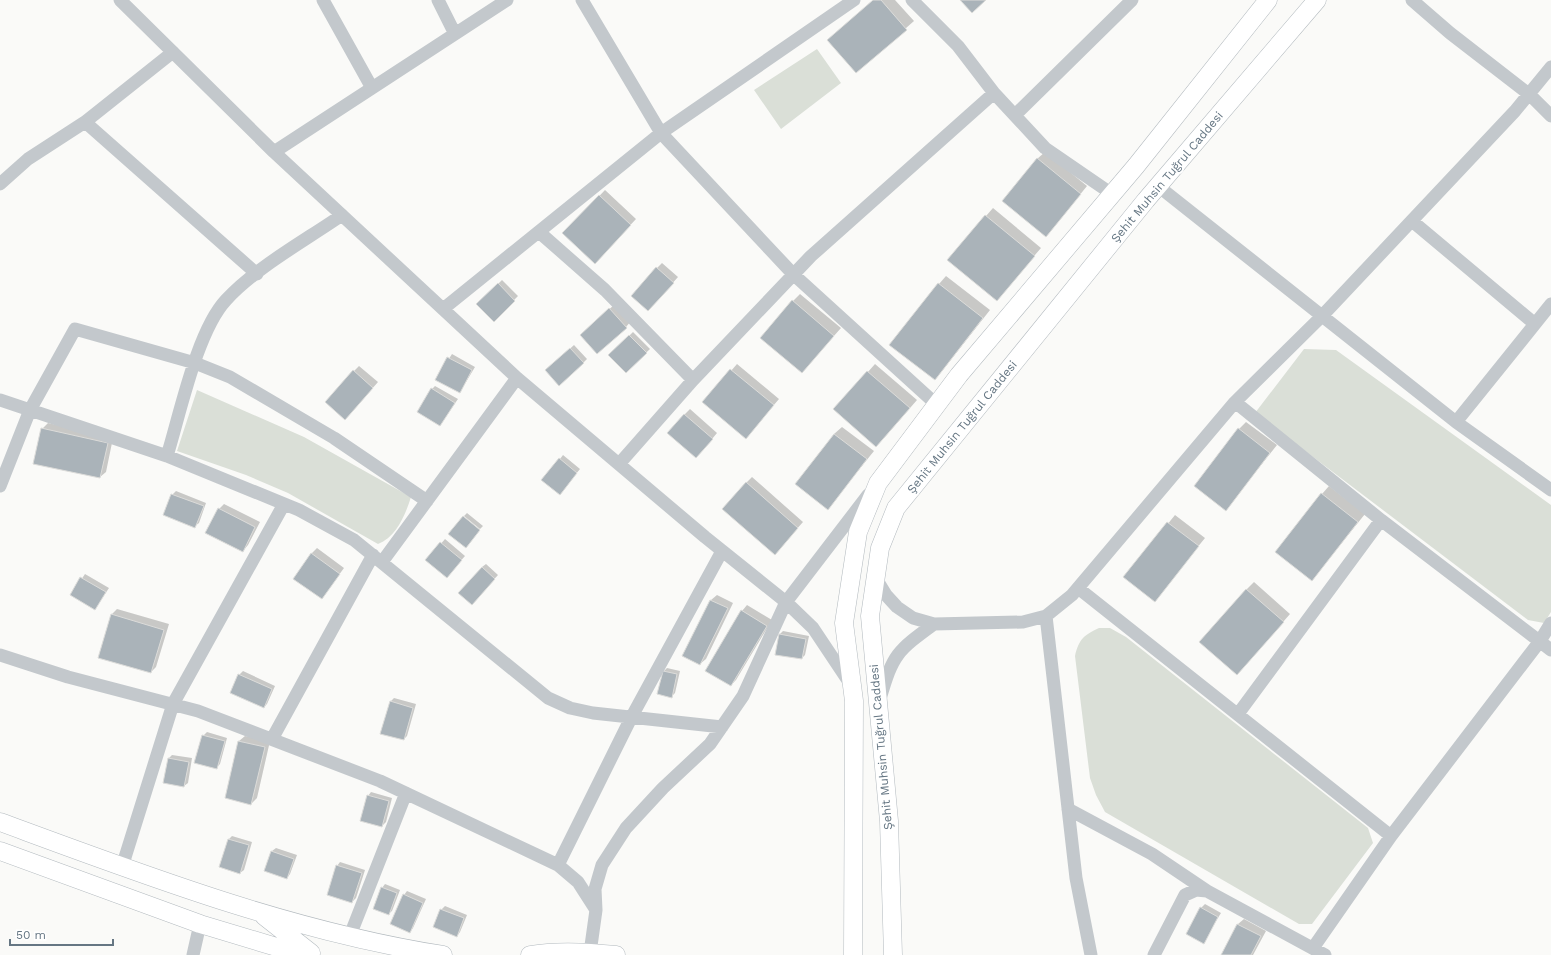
<svg xmlns="http://www.w3.org/2000/svg" width="1551" height="955" viewBox="0 0 1551 955" font-family="'Work Sans',sans-serif">
<rect width="100%" height="100%" fill="#fafaf8"/>
<!-- green -->
<path fill="#dadfd7" d="M 817,49 L 841,83 L 781,129 L 754,90 Z
M 1304,349 L 1336,350 L 1551,505 L 1551,612 L 1544,623 L 1528,620 L 1255,413 Z
M 197,390 L 304,437 L 411,497 C 405,516 396,537 378,544 L 288,493 L 246,475 L 177,451 Z
M 1099,628 L 1110,628 L 1126,637 L 1368,828 L 1373,843 L 1312,924 L 1299,924 L 1105,812 L 1096,795 L 1090,778 L 1075,656 C 1079,639 1084,635 1099,628 Z"/>
<!-- shadow -->
<path fill="#0003" d="M 873,0 L 895,0 L 914,21 L 856,72 Z
M 1045,152 L 1087,186 L 1053,228 L 1037,159 Z
M 605,190 L 636,219 L 595,263 L 564,233 Z
M 993,208 L 1041,248 L 997,299 L 986,216 Z
M 662,263 L 678,277 L 653,305 L 657,268 Z
M 946,276 L 990,310 L 942,371 L 939,284 Z
M 502,280 L 518,296 L 494,320 L 478,304 Z
M 800,294 L 841,328 L 802,372 L 793,301 Z
M 615,304 L 631,321 L 626,327 L 587,330 Z
M 633,332 L 650,349 L 626,372 L 610,355 Z
M 574,345 L 587,359 L 583,363 L 550,367 Z
M 452,354 L 475,367 L 460,392 L 436,379 Z
M 737,364 L 779,399 L 751,432 L 704,402 Z
M 875,364 L 917,400 L 884,438 L 835,409 Z
M 359,366 L 378,382 L 351,413 L 354,371 Z
M 435,386 L 458,399 L 440,425 L 432,389 Z
M 690,409 L 717,433 L 702,451 L 684,415 Z
M 1246,422 L 1277,445 L 1226,509 L 1239,429 Z
M 48,423 L 113,438 L 106,472 L 100,477 L 42,429 Z
M 842,427 L 874,451 L 828,508 L 834,434 Z
M 563,455 L 580,469 L 563,490 L 560,459 Z
M 752,477 L 803,522 L 780,548 L 746,483 Z
M 1329,486 L 1365,514 L 1312,580 L 1322,494 Z
M 176,491 L 206,503 L 199,523 L 195,526 L 172,495 Z
M 224,504 L 260,522 L 248,545 L 243,551 L 219,509 Z
M 467,513 L 483,526 L 480,529 L 464,516 Z
M 1175,515 L 1205,538 L 1154,601 L 1125,577 Z
M 445,539 L 465,556 L 450,573 L 427,560 Z
M 317,548 L 344,568 L 322,598 L 311,554 Z
M 486,564 L 498,575 L 475,600 L 482,567 Z
M 85,574 L 109,588 L 95,609 L 71,595 Z
M 1254,582 L 1290,614 L 1244,667 L 1246,590 Z
M 717,595 L 733,603 L 706,659 L 700,664 L 684,656 L 711,600 Z
M 747,605 L 772,620 L 736,680 L 731,685 L 742,611 Z
M 117,609 L 169,624 L 156,667 L 151,672 L 112,614 Z
M 783,631 L 809,636 L 805,655 L 802,658 L 779,635 Z
M 667,668 L 680,671 L 675,693 L 671,697 L 664,671 Z
M 243,671 L 275,686 L 267,704 L 264,707 L 239,675 Z
M 394,698 L 416,704 L 407,736 L 404,739 L 391,701 Z
M 207,732 L 227,738 L 220,764 L 216,768 L 203,736 Z
M 245,736 L 270,741 L 257,798 L 251,804 L 226,798 L 239,741 Z
M 172,755 L 192,758 L 188,783 L 184,786 L 169,758 Z
M 371,792 L 392,798 L 386,822 L 382,826 L 368,796 Z
M 232,836 L 252,842 L 244,870 L 240,873 L 220,867 L 229,839 Z
M 276,848 L 297,855 L 290,874 L 287,878 L 265,871 L 272,851 Z
M 340,862 L 365,870 L 356,898 L 352,902 L 337,866 Z
M 385,884 L 400,890 L 392,911 L 388,914 L 382,888 Z
M 407,891 L 426,899 L 413,928 L 410,932 L 404,895 Z
M 1205,904 L 1221,913 L 1203,942 L 1201,908 Z
M 445,906 L 467,915 L 460,932 L 457,936 L 441,910 Z
M 1244,919 L 1266,931 L 1253,955 L 1222,955 L 1238,924 Z"/>
<!-- building -->
<path fill="#aab3b9" stroke="#dcdcda" d="M 873,0 L 881,0 L 907,30 L 856,73 L 827,40 Z
M 960,0 L 986,0 L 972,13 Z
M 1037,158 L 1081,194 L 1046,237 L 1002,201 Z
M 599,195 L 631,225 L 595,264 L 562,233 Z
M 985,215 L 1035,256 L 997,301 L 947,260 Z
M 656,267 L 674,283 L 648,311 L 631,296 Z
M 498,283 L 515,301 L 494,322 L 476,304 Z
M 938,283 L 983,318 L 935,380 L 889,345 Z
M 792,300 L 834,336 L 802,373 L 760,338 Z
M 609,308 L 627,328 L 597,354 L 580,335 Z
M 629,335 L 647,353 L 626,373 L 608,355 Z
M 570,348 L 584,363 L 559,386 L 545,370 Z
M 447,357 L 472,370 L 460,393 L 435,380 Z
M 730,369 L 774,405 L 746,439 L 702,402 Z
M 353,370 L 373,388 L 345,420 L 325,402 Z
M 867,371 L 910,408 L 876,447 L 833,409 Z
M 431,388 L 455,403 L 440,426 L 417,412 Z
M 684,414 L 713,439 L 696,458 L 667,433 Z
M 41,428 L 108,443 L 100,478 L 33,464 Z
M 1238,428 L 1270,453 L 1226,511 L 1194,486 Z
M 834,434 L 867,459 L 828,510 L 795,484 Z
M 559,458 L 577,473 L 560,495 L 541,480 Z
M 746,482 L 798,528 L 775,555 L 722,509 Z
M 1321,493 L 1358,522 L 1312,581 L 1275,552 Z
M 171,494 L 204,506 L 195,528 L 163,515 Z
M 218,508 L 255,527 L 243,552 L 205,533 Z
M 463,516 L 480,530 L 466,548 L 448,534 Z
M 1167,522 L 1199,546 L 1155,602 L 1123,577 Z
M 440,542 L 462,560 L 447,578 L 425,560 Z
M 311,553 L 340,574 L 322,599 L 293,579 Z
M 482,567 L 495,579 L 472,605 L 458,593 Z
M 80,577 L 106,592 L 95,610 L 70,595 Z
M 1246,589 L 1284,622 L 1237,675 L 1199,642 Z
M 710,600 L 728,608 L 700,665 L 682,656 Z
M 741,610 L 767,626 L 731,686 L 705,671 Z
M 111,614 L 164,630 L 151,673 L 98,658 Z
M 779,634 L 806,639 L 802,659 L 775,655 Z
M 663,671 L 677,674 L 672,698 L 657,694 Z
M 238,674 L 272,689 L 264,708 L 230,693 Z
M 390,701 L 413,708 L 404,740 L 380,734 Z
M 202,735 L 225,741 L 217,769 L 194,763 Z
M 238,741 L 265,747 L 251,805 L 225,798 Z
M 168,758 L 189,762 L 184,787 L 163,783 Z
M 367,795 L 389,801 L 382,827 L 360,821 Z
M 228,839 L 249,845 L 240,874 L 219,867 Z
M 271,851 L 294,859 L 287,879 L 264,871 Z
M 336,865 L 362,873 L 352,903 L 327,895 Z
M 381,887 L 397,893 L 389,915 L 373,909 Z
M 403,894 L 423,903 L 410,933 L 390,924 Z
M 1200,907 L 1218,917 L 1204,944 L 1186,934 Z
M 440,909 L 464,918 L 457,937 L 433,927 Z
M 1237,924 L 1261,936 L 1251,955 L 1221,955 Z"/>
<g fill="none" stroke-linecap="round" stroke-linejoin="round">
<!-- secondary casing -->
<g stroke="#b3babf" stroke-width="19">
<path id="secondary" d="M 0,822 C 144,875 290,931 443,955
M 0,851 L 200,924 L 303,955
M 264,916 L 311,953
M 530,955 C 559,950 588,952 616,955
M 853,955 L 854,701 L 844,623 L 858,532 L 878,483 L 959,375 L 1136,166 L 1268,0
M 893,955 L 889,821 L 870,616 L 880,548 L 896,508 L 1146,200 L 1317,0"/>
</g>
<!-- street -->
<path stroke="#c3c8cc" stroke-width="13" d="M 120,0 L 274,152 L 517,378 L 705,537 L 786,602 L 813,628 L 851,685
M 323,0 L 372,88
M 438,0 L 455,34
M 582,0 L 661,133 L 793,274 L 937,405
M 912,0 L 958,46 L 994,93 L 1045,148 L 1112,194
M 1412,0 L 1450,33 L 1530,95 L 1551,116
M 1015,115 L 1132,0
M 85,122 L 257,274
M 274,152 L 507,0
M 0,184 L 28,159 L 85,122 L 173,52
M 1158,186 L 1456,422 L 1551,490
M 1412,221 L 1535,324
M 539,232 L 605,290 L 693,380
M 443,309 L 661,133 L 854,0
M 0,400 L 167,456 L 299,510 L 354,540 L 548,698 L 570,708 L 593,713 L 722,727
M 1235,402 L 1381,520 L 1551,650
M 1456,422 L 1551,304
M 167,456 C 180,414 197,331 226,300 C 255,268 306,240 342,215
M 619,464 L 693,380 L 811,256 L 994,93
M 0,486 L 30,410 L 75,329 L 195,363 L 230,377 L 334,438 L 427,501
M 382,562 L 517,378
M 875,577 L 886,595 L 897,607 L 913,618 L 934,624 L 1023,622 L 1046,616 L 1072,595 L 1235,402 L 1322,316 L 1515,111 L 1551,67
M 1078,588 L 1391,836
M 1046,616 L 1076,878 L 1091,955
M 0,655 L 68,677 L 198,711 L 380,781 L 558,865 L 578,882 L 596,910
M 880,699 C 893,654 897,651 934,624
M 1238,714 L 1381,520
M 272,739 L 373,555
M 1068,809 L 1152,854 L 1207,891
M 558,865 L 631,718 L 722,551
M 122,867 L 173,704 L 284,504
M 349,938 L 406,793
M 1313,948 L 1391,836 L 1540,641 L 1551,623
M 590,953 L 596,910 L 595,889 L 602,865 L 626,828 L 663,788 L 710,744 L 743,696 L 786,602 L 868,495
M 193,955 L 200,924
M 1154,955 L 1185,895 L 1196,890 L 1207,891 L 1325,955"/>
<!-- secondary -->
<use href="#secondary" stroke="#fff" stroke-width="18"/>
</g>
<g text-anchor="middle" stroke-width="4" stroke-linejoin="round" paint-order="stroke">
<!-- street labels -->
<g font-size="12" fill="#657683" stroke="#fff">
<text transform="translate(1167 177) rotate(-50)" y="4">Şehit Muhsin Tuğrul Caddesi</text>
<text transform="translate(962 427) rotate(-51)" y="4">Şehit Muhsin Tuğrul Caddesi</text>
<text transform="translate(881 747) rotate(-95)" y="4">Şehit Muhsin Tuğrul Caddesi</text>
</g>
</g>
<!-- scale -->
<path d="M10 939v6h103v-6" fill="none" stroke="#657683" stroke-width="2"/>
<text x="16" y="939" font-size="12" fill="#657683" stroke="#ffffff" stroke-width="3" paint-order="stroke">50 m</text>
</svg>
